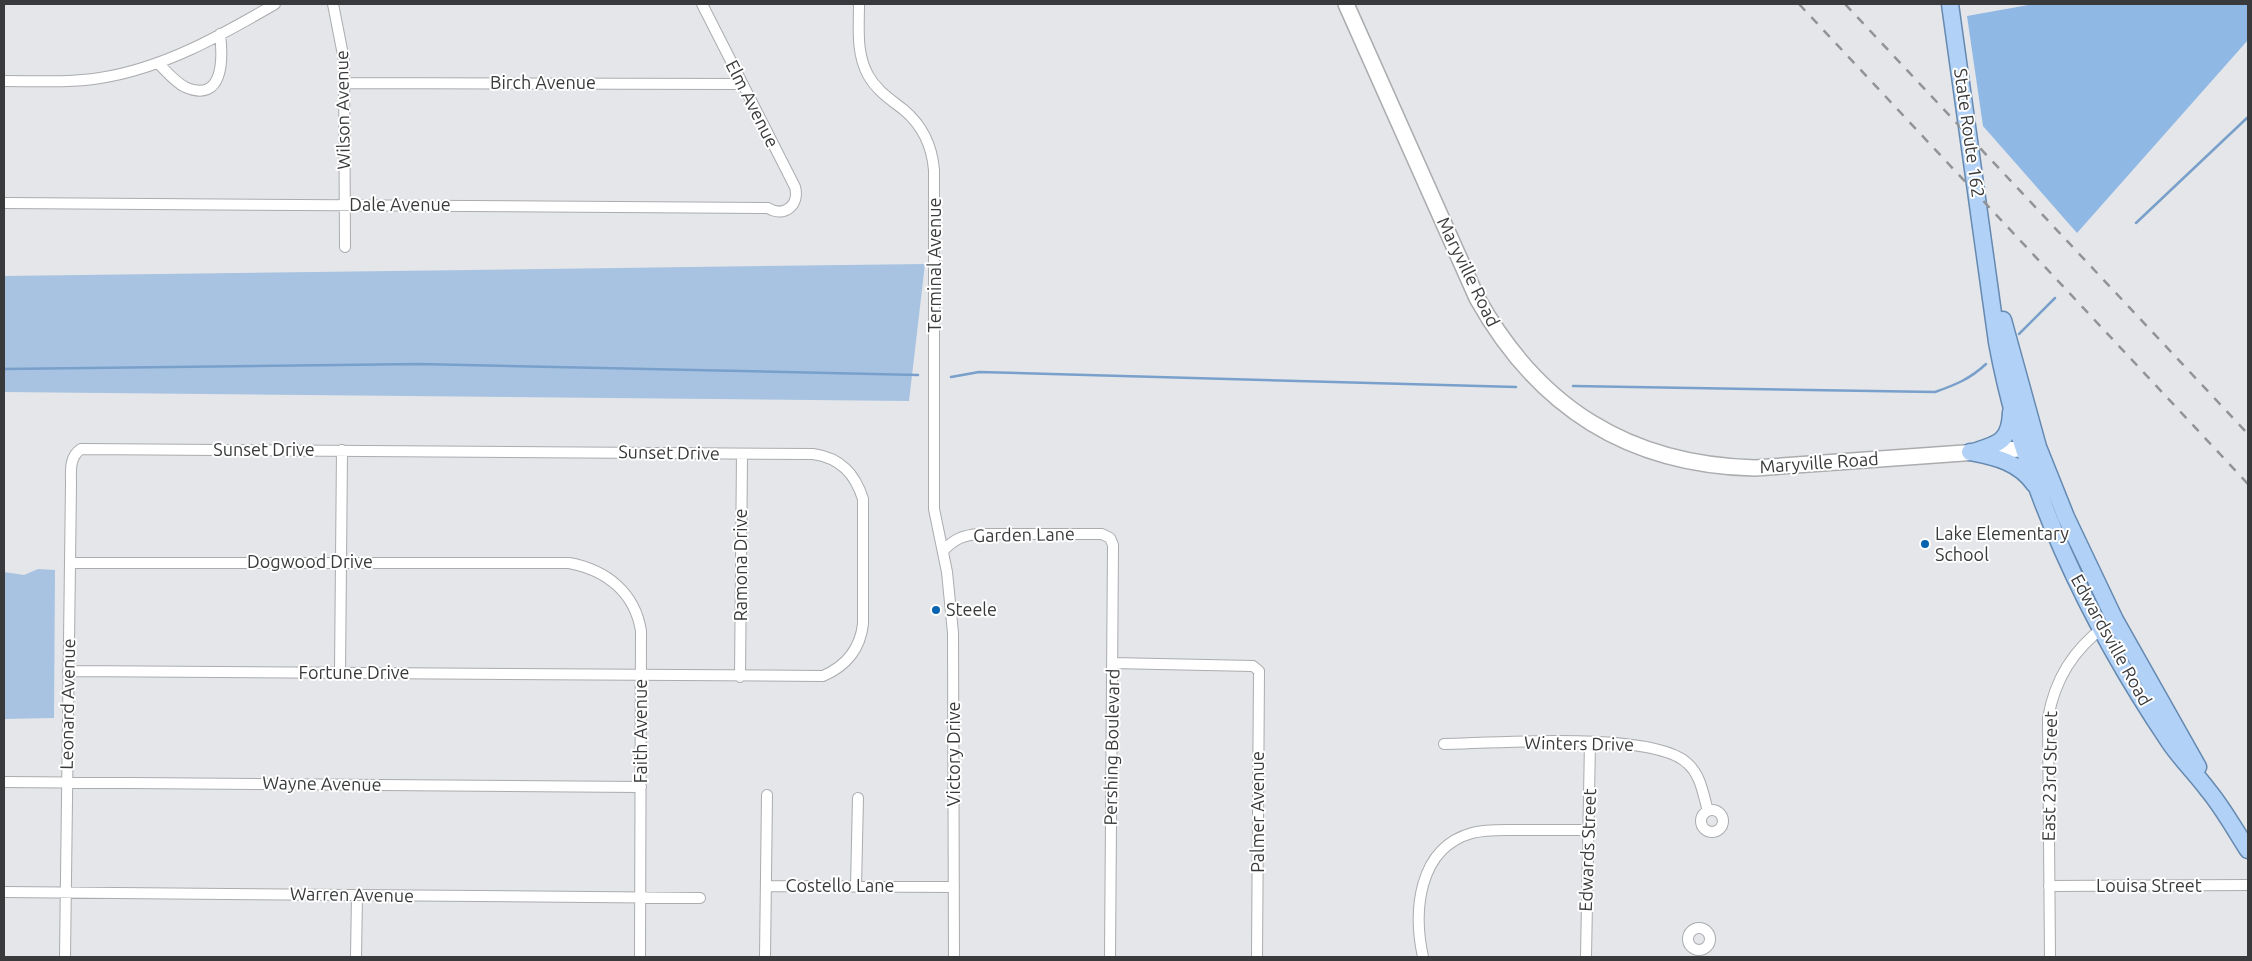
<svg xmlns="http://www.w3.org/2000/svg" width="2252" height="961" viewBox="0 0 2252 961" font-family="Ubuntu,sans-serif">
<rect width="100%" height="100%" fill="#e4e6e9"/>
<!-- green -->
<path fill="#a8c3e1" d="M 925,264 L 909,401 L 4,392 L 4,276 Z
M 38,569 L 55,570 L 54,718 L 4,719 L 4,572 L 24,575 Z"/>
<!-- forest -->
<path fill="#90b8e4" d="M 2034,4 L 2248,4 L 2248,40 L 2077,233 L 1983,126 L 1967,16 Z"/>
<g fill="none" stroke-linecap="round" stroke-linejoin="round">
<!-- stream -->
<path stroke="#79a0cb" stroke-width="2.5" d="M 2136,223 L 2248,117
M 2019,334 L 2055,298
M 4,369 L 419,364 L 918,375
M 951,377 L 979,372 L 1516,387
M 1573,386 L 1935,392 C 1955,385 1970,379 1986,364"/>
<!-- street casing -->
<g stroke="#aaacae" stroke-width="12">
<path id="street" d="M 333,4 L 344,60 L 345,247
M 859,4 C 859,28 856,53 868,75 C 877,91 890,99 904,110 C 923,126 932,146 934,170 L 934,509 L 947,572 L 953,633 L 954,957
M 158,63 C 166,71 175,82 185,87 C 224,104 223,58 220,34
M 4,81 C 36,81 68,83 100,78 C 164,68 220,36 275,4
M 344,83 L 742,84
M 4,203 L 768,208 C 784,218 800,205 795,187 L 702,4
M 943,551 C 954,539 963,535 980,534 L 1102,534 L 1110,538 L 1113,545 L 1110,957
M 70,563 L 569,563 C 607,570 635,593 641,631 L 640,957
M 1112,663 L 1253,666 L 1259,671 L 1257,957
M 340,673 L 342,450
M 740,677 L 742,454
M 1444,744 C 1495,743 1653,731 1687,763 C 1701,775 1703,794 1708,811
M 4,782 L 641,787
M1701 821a11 11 0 1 1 22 0a11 11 0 1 1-22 0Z
M 767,886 L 954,887
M 856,886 L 858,798
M 2049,886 L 2248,885
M 4,892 L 700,898
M1688 939a11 11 0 1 1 22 0a11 11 0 1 1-22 0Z
M 65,957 L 71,484 C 71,471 69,457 81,449 L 813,454 C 841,458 855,474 863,499 L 863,624 C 860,650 846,666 823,676 L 68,671
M 356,957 L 357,895
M 765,957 L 767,795
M 1423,957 C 1413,911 1418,848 1472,833 C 1487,829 1503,830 1518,830 C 1542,830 1566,830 1590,830
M 1586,957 L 1590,742
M 2050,957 L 2048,718 C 2055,679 2073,650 2105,626"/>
</g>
<!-- secondary casing -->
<g stroke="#aaacae" stroke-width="18">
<path id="secondary" d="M 1346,4 L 1477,298 C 1538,407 1628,465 1755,468 L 2034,448"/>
</g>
<!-- primary casing -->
<g stroke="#6589b1" stroke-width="19">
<path id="primary" d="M 1950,4 L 1997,342 C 2023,485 2089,623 2170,743 C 2181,759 2196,774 2208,790 C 2223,808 2235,830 2248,850
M 2003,320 L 2038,447 L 2066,517 L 2115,620 L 2198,767
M 1970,452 C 1996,457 2019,462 2035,485
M 1973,452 C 1998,444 2010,442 2011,412"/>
</g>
<!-- street -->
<use href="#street" stroke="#fff" stroke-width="10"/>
<!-- secondary -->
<use href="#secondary" stroke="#fff" stroke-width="15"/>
<!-- primary -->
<use href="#primary" stroke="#b1d2f6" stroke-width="16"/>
<!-- rail -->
<path stroke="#919395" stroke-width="2.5" stroke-dasharray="9 9" stroke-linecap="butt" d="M 1799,4 L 2248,484
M 1845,4 L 2248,434"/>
</g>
<!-- markers -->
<g fill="#0563b0" stroke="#fff" stroke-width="2">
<circle cx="1925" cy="544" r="5"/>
<circle cx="936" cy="610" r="5"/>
</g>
<g text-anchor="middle" stroke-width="4" stroke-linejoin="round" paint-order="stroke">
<!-- street labels -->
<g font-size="18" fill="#393a3b" stroke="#fff">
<text x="543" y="89">Birch Avenue</text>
<text transform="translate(752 104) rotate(63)" y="6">Elm Avenue</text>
<text transform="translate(343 110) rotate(-91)" y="6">Wilson Avenue</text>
<text transform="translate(1969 133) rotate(82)" y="6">State Route 162</text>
<text x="400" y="211">Dale Avenue</text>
<text transform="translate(935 265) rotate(-90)" y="6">Terminal Avenue</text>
<text transform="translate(1468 272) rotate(64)" y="6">Maryville Road</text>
<text x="264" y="456">Sunset Drive</text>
<text transform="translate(669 453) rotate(1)" y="6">Sunset Drive</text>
<text transform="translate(1819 463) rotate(-4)" y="6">Maryville Road</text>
<text transform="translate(1024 535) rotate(-1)" y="6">Garden Lane</text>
<text x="310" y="568">Dogwood Drive</text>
<text transform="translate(741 565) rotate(-90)" y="6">Ramona Drive</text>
<text transform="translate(2111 640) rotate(61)" y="6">Edwardsville Road</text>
<text x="354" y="679">Fortune Drive</text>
<text transform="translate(68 704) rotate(-89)" y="6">Leonard Avenue</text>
<text transform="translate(641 731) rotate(-90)" y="6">Faith Avenue</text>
<text transform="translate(1579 744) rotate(1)" y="6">Winters Drive</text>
<text transform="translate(1112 747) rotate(-89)" y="6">Pershing Boulevard</text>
<text transform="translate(954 754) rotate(-90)" y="6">Victory Drive</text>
<text transform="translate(2050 776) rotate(-89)" y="6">East 23rd Street</text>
<text transform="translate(322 784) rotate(1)" y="6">Wayne Avenue</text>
<text transform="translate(1258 812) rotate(-90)" y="6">Palmer Avenue</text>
<text transform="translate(1588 850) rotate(-88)" y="6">Edwards Street</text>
<text x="840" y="892">Costello Lane</text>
<text x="2149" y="892">Louisa Street</text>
<text transform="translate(352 895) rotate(1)" y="6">Warren Avenue</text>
</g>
<!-- poi labels -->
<g font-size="18" fill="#393a3b" stroke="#fff" text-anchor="start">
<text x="1935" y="540">Lake Elementary<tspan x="1935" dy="21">School</tspan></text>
<text x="946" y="616">Steele</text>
</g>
</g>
<!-- border -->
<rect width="2252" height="961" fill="none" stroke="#393a3b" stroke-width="10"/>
</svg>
